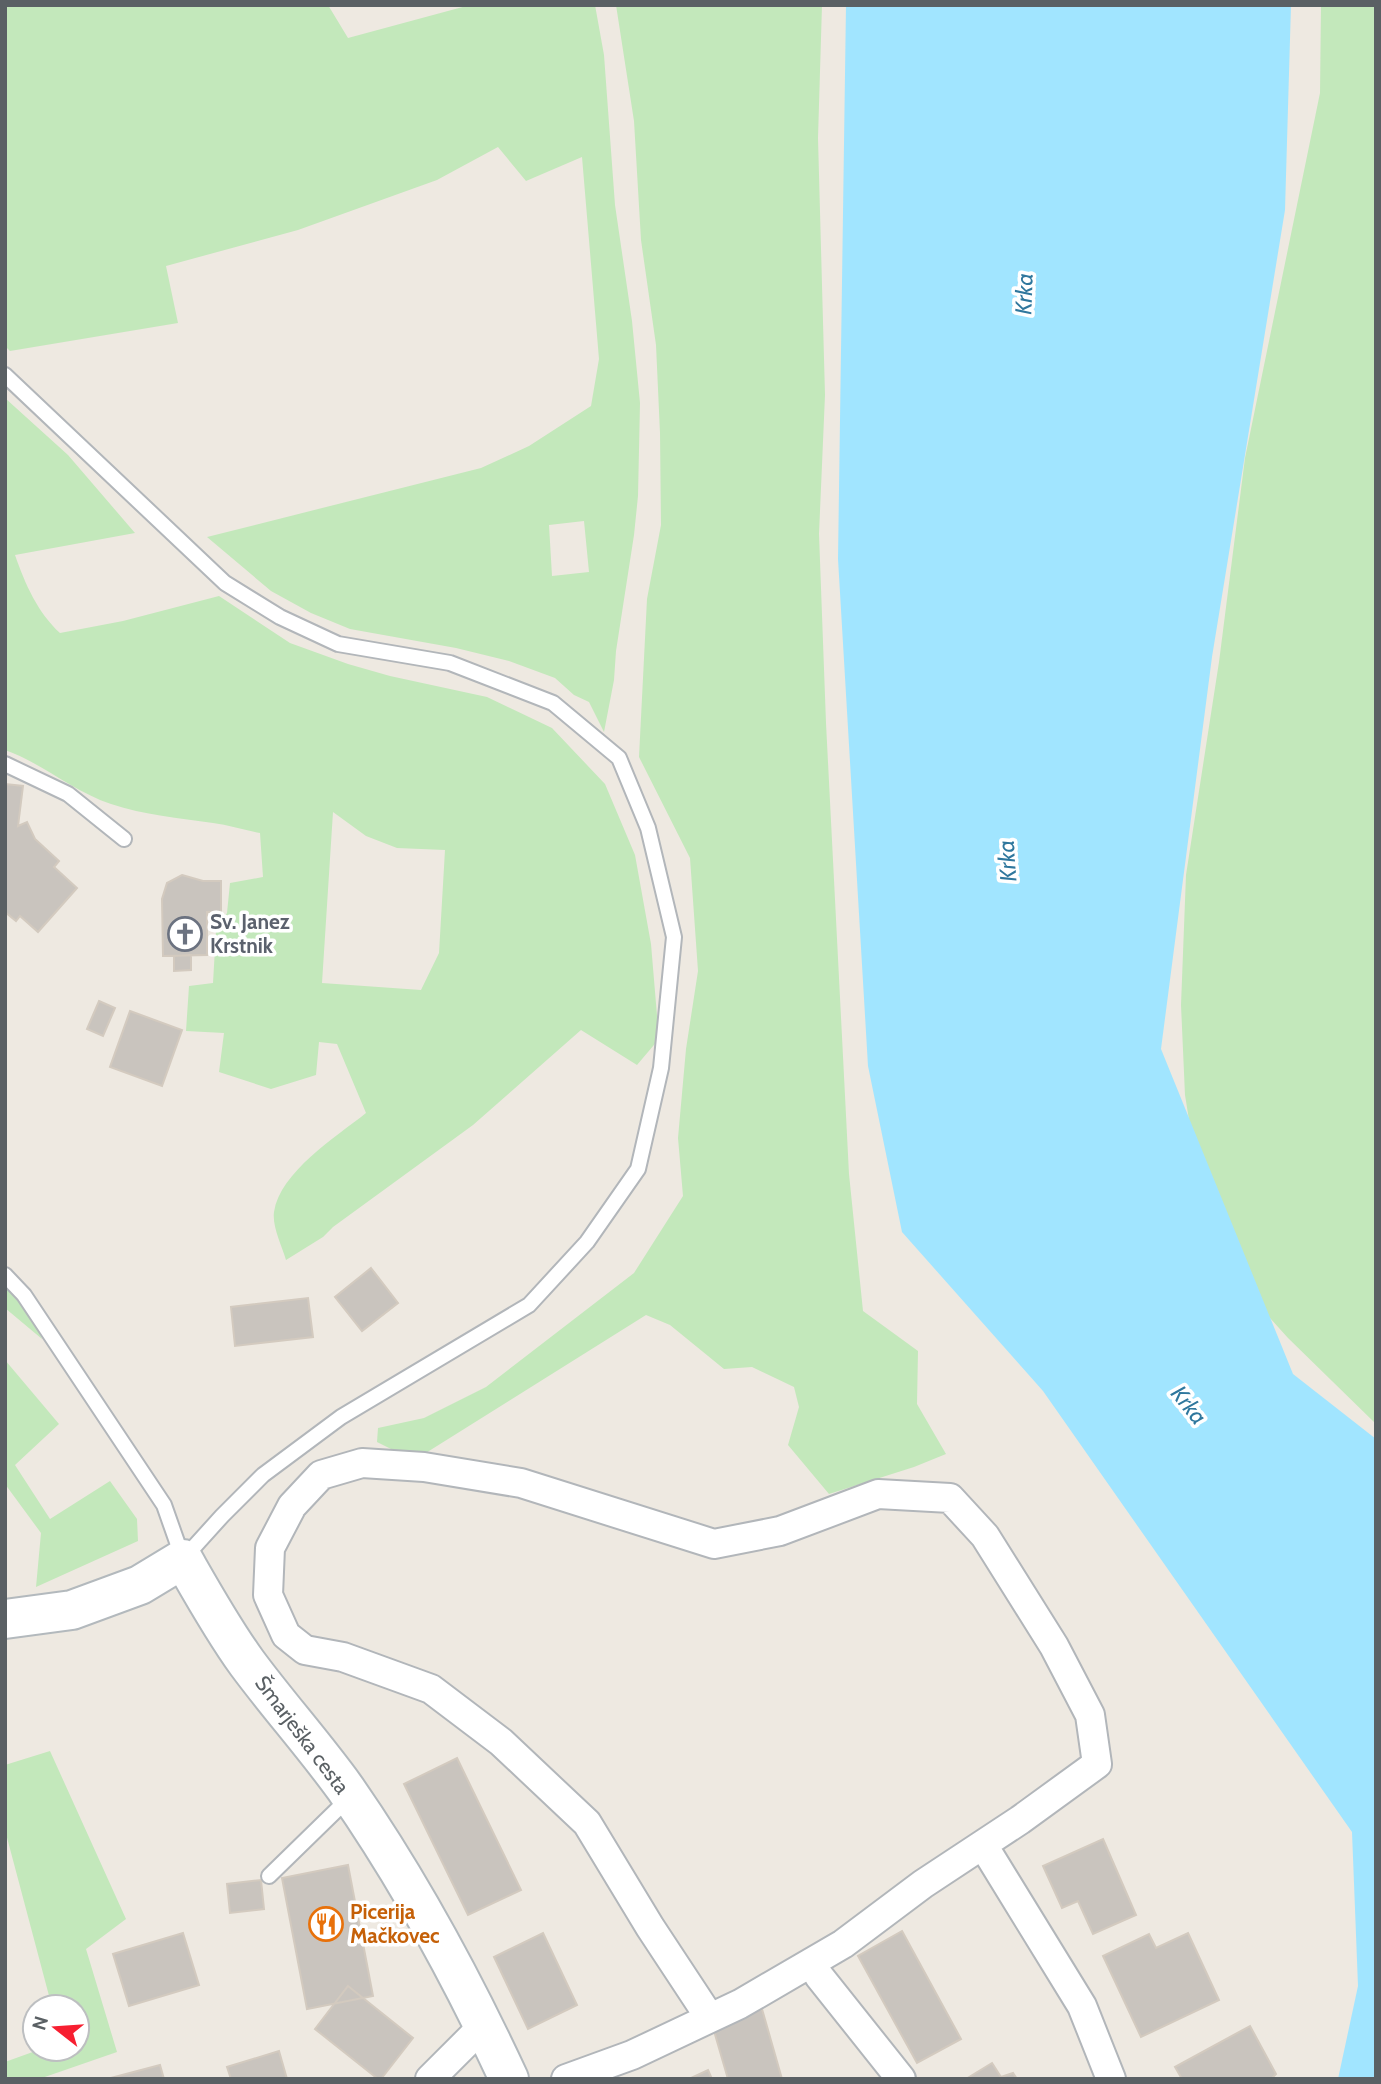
<svg xmlns="http://www.w3.org/2000/svg" width="1381" height="2084" viewBox="0 0 1381 2084" font-family="Cabin,sans-serif">
<rect width="100%" height="100%" fill="#eee9e1"/>
<!-- green -->
<path fill="#c3e8bb" fill-rule="evenodd" d="M 5,5 L 328,5 L 348,38 L 470,5 L 595,5 L 604,55 L 615,205 L 632,321 L 640,403 L 638,496 L 634,535 L 616,651 L 614,680 L 604,732 L 589,702 L 574,695 L 555,678 L 509,661 L 456,648 L 350,629 L 311,613 L 271,591 L 207,537 L 481,468 L 529,446 L 591,406 L 599,359 L 582,157 L 526,181 L 498,147 L 437,180 L 298,230 L 166,266 L 178,323 L 10,351 L 5,346 ZM 584,521 L 589,572 L 552,576 L 549,525 Z
M 616,5 L 822,5 L 818,138 L 825,395 L 819,534 L 826,723 L 849,1174 L 863,1311 L 918,1351 L 917,1404 L 946,1454 L 914,1467 L 829,1494 L 788,1445 L 799,1407 L 794,1387 L 752,1367 L 724,1369 L 670,1325 L 646,1315 L 421,1456 L 395,1451 L 377,1442 L 378,1428 L 424,1418 L 486,1387 L 634,1273 L 683,1196 L 678,1138 L 686,1049 L 698,971 L 690,858 L 639,757 L 647,599 L 661,525 L 660,433 L 656,345 L 641,240 L 634,121 Z
M 1321,5 L 1376,5 L 1376,1424 L 1288,1338 L 1242,1287 L 1204,1213 L 1185,1095 L 1181,1005 L 1186,875 L 1219,662 L 1245,458 L 1320,93 Z
M 5,398 L 68,455 L 135,533 L 15,555 C 25,584 38,613 60,633 L 123,621 L 219,596 L 290,643 L 348,664 L 390,676 L 487,697 L 552,728 L 605,784 L 635,855 L 651,944 L 659,1039 L 637,1065 L 581,1030 L 473,1125 L 333,1227 L 323,1237 L 286,1260 C 282,1246 272,1227 274,1212 C 280,1172 336,1137 366,1113 L 337,1044 L 319,1042 L 316,1075 L 271,1089 L 219,1072 L 224,1033 L 186,1031 L 189,986 L 213,983 L 216,931 L 227,913 L 230,883 L 263,877 L 260,833 C 244,830 229,825 213,823 C 179,818 144,815 111,804 C 74,792 42,763 5,750 ZM 333,812 L 366,836 L 397,848 L 445,850 L 439,953 L 421,990 L 322,983 Z
M 5,1283 L 29,1311 L 42,1339 L 5,1308 Z
M 5,1360 L 59,1424 L 15,1465 L 50,1519 L 110,1481 L 137,1519 L 138,1541 L 36,1587 L 41,1533 L 5,1484 Z
M 50,1751 L 126,1919 L 86,1949 L 117,2052 L 39,2079 L 5,2079 L 5,2062 L 41,2049 L 77,2049 L 77,2007 L 52,2007 L 5,1830 L 5,1765 Z"/>
<!-- water -->
<path fill="#a1e5ff" d="M 846,5 L 1291,5 L 1285,210 L 1212,657 L 1161,1049 L 1293,1374 L 1376,1439 L 1376,2079 L 1338,2079 L 1358,1986 L 1352,1832 L 1043,1391 L 902,1232 L 868,1066 L 838,559 Z"/>
<!-- building -->
<path fill="#c9c4be" stroke="#d3cabf" stroke-width="2" d="M 5,784 L 23,786 L 18,826 L 27,822 L 35,839 L 59,861 L 54,867 L 77,888 L 38,932 L 20,916 L 16,921 L 5,912 Z
M 182,875 L 203,881 L 221,881 L 221,912 L 207,912 L 207,955 L 163,956 L 162,899 L 167,883 Z
M 191,955 L 191,970 L 174,971 L 174,956 Z
M 99,1001 L 115,1008 L 103,1036 L 87,1029 Z
M 130,1011 L 182,1030 L 162,1086 L 110,1067 Z
M 371,1268 L 398,1303 L 362,1331 L 335,1297 Z
M 308,1298 L 313,1337 L 235,1346 L 231,1307 Z
M 457,1758 L 521,1890 L 468,1915 L 404,1784 Z
M 1103,1839 L 1136,1915 L 1093,1934 L 1078,1901 L 1062,1908 L 1043,1866 Z
M 348,1865 L 373,1996 L 307,2009 L 282,1878 Z
M 261,1880 L 264,1909 L 230,1913 L 227,1884 Z
M 902,1931 L 961,2039 L 917,2063 L 858,1956 Z
M 183,1933 L 199,1985 L 129,2006 L 113,1954 Z
M 543,1933 L 577,2005 L 528,2029 L 494,1957 Z
M 1188,1933 L 1219,2000 L 1141,2037 L 1103,1956 L 1149,1934 L 1156,1948 Z
M 348,1986 L 413,2038 L 381,2079 L 378,2079 L 315,2029 Z
M 762,2009 L 782,2079 L 728,2079 L 712,2024 Z
M 1250,2026 L 1276,2074 L 1271,2079 L 1182,2079 L 1175,2067 Z
M 279,2051 L 287,2079 L 231,2079 L 227,2067 Z
M 992,2063 L 1001,2077 L 1013,2073 L 1017,2079 L 966,2079 Z
M 160,2065 L 164,2079 L 107,2079 Z
M 708,2070 L 712,2079 L 689,2079 Z"/>
<g fill="none" stroke-linecap="round" stroke-linejoin="round">
<!-- lane casing -->
<g stroke="#b2b6ba" stroke-width="18">
<path id="lane" d="M 5,375 L 225,583 L 280,617 L 338,644 L 450,663 L 553,703 L 619,758 L 648,828 L 674,937 L 661,1068 L 638,1169 L 587,1242 L 529,1305 L 341,1417 L 263,1475 L 222,1516 L 184,1558
M 5,764 L 68,794 L 124,839
M 5,1275 L 24,1295 L 164,1505 L 183,1559
M 269,1876 L 349,1798"/>
</g>
<!-- street casing -->
<g stroke="#b2b6ba" stroke-width="32">
<path id="street" d="M 983,1845 L 1082,2006 L 1111,2079
M 819,1976 L 901,2079
M 430,2079 L 484,2025
M 566,2079 L 632,2055 L 740,2004 L 843,1944 L 923,1884 L 1020,1820 L 1097,1764 L 1090,1715 L 1054,1646 L 985,1536 L 950,1498 L 878,1494 L 780,1531 L 714,1544 L 521,1483 L 424,1467 L 362,1463 L 321,1475 L 292,1506 L 270,1548 L 268,1595 L 286,1635 L 305,1650 L 343,1657 L 431,1689 L 501,1742 L 587,1823 L 650,1927 L 710,2018"/>
</g>
<!-- secondary casing -->
<g stroke="#b3b9bd" stroke-width="42">
<path id="secondary" d="M 5,1619 L 72,1610 L 140,1585 L 183,1559 C 203,1594 223,1630 247,1663 C 278,1705 314,1745 345,1788 C 409,1880 462,1978 509,2079"/>
</g>
<!-- lane -->
<use href="#lane" stroke="#fff" stroke-width="14"/>
<!-- street -->
<use href="#street" stroke="#fff" stroke-width="28"/>
<!-- secondary -->
<use href="#secondary" stroke="#fff" stroke-width="38"/>
</g>
<!-- icons -->
<defs>
<g id="church-ring" transform="scale(1.75)"><circle r="9.5" fill="#fff" stroke="#6b7280" stroke-width="1.5"/><path d="M-1.2-6h2.4v3.5h3.3v2.4h-3.3V6h-2.4V-.1h-3.3v-2.4h3.3Z" fill="#6b7280"/></g>
<g id="restaurant-ring" transform="scale(1.75)"><circle r="9.5" fill="#fff" stroke="#e8710a" stroke-width="1.5"/><path d="M-5-6h1v4h1v-4h1v4h1v-4h1v5L-1.5 .5V6h-2V.5L-5-1ZM5-6V6H3V1.5H1.5Q1.5-4 5-6Z" fill="#e8710a"/></g>
</defs>
<g fill-rule="evenodd">
<use href="#church-ring" x="185" y="934"/>
<use href="#restaurant-ring" x="326" y="1924"/>
</g>
<g text-anchor="middle" stroke-width="7" stroke-linejoin="round" paint-order="stroke">
<!-- worship labels -->
<g font-size="21" font-weight="bold" fill="#5b616d" stroke="#fff" text-anchor="start">
<text x="210" y="929">Sv. Janez<tspan x="210" dy="24">Krstnik</tspan></text>
</g>
<!-- street labels -->
<g font-size="21" fill="#5a6064" stroke="#fff">
<text transform="translate(302 1735) rotate(53)" y="7">Šmarješka cesta</text>
</g>
<!-- food labels -->
<g font-size="21" font-weight="bold" fill="#c56008" stroke="#fff" text-anchor="start">
<text x="350" y="1919">Picerija<tspan x="350" dy="24">Mačkovec</tspan></text>
</g>
<!-- water labels -->
<g font-size="23" font-style="italic" fill="#2f779d" stroke="#fff">
<text transform="translate(1024 294) rotate(-88)" y="8">Krka</text>
<text transform="translate(1007 861) rotate(-94)" y="8">Krka</text>
<text transform="translate(1189 1405) rotate(51)" y="8">Krka</text>
</g>
</g>
<!-- border -->
<rect width="1381" height="2084" fill="none" stroke="#5a6064" stroke-width="14"/>
<!-- north arrow -->
<g transform="translate(56 2028) rotate(287)"><circle r="33" fill="#ffffff" stroke="#bdbfc1" stroke-width="2"/>
<path d="M0-5L12 26L0 18L-12 26Z" fill="#f71f31"/>
<text y="-10" font-size="19" font-weight="bold" text-anchor="middle" fill="#5a6064">N</text>
</g>
</svg>
